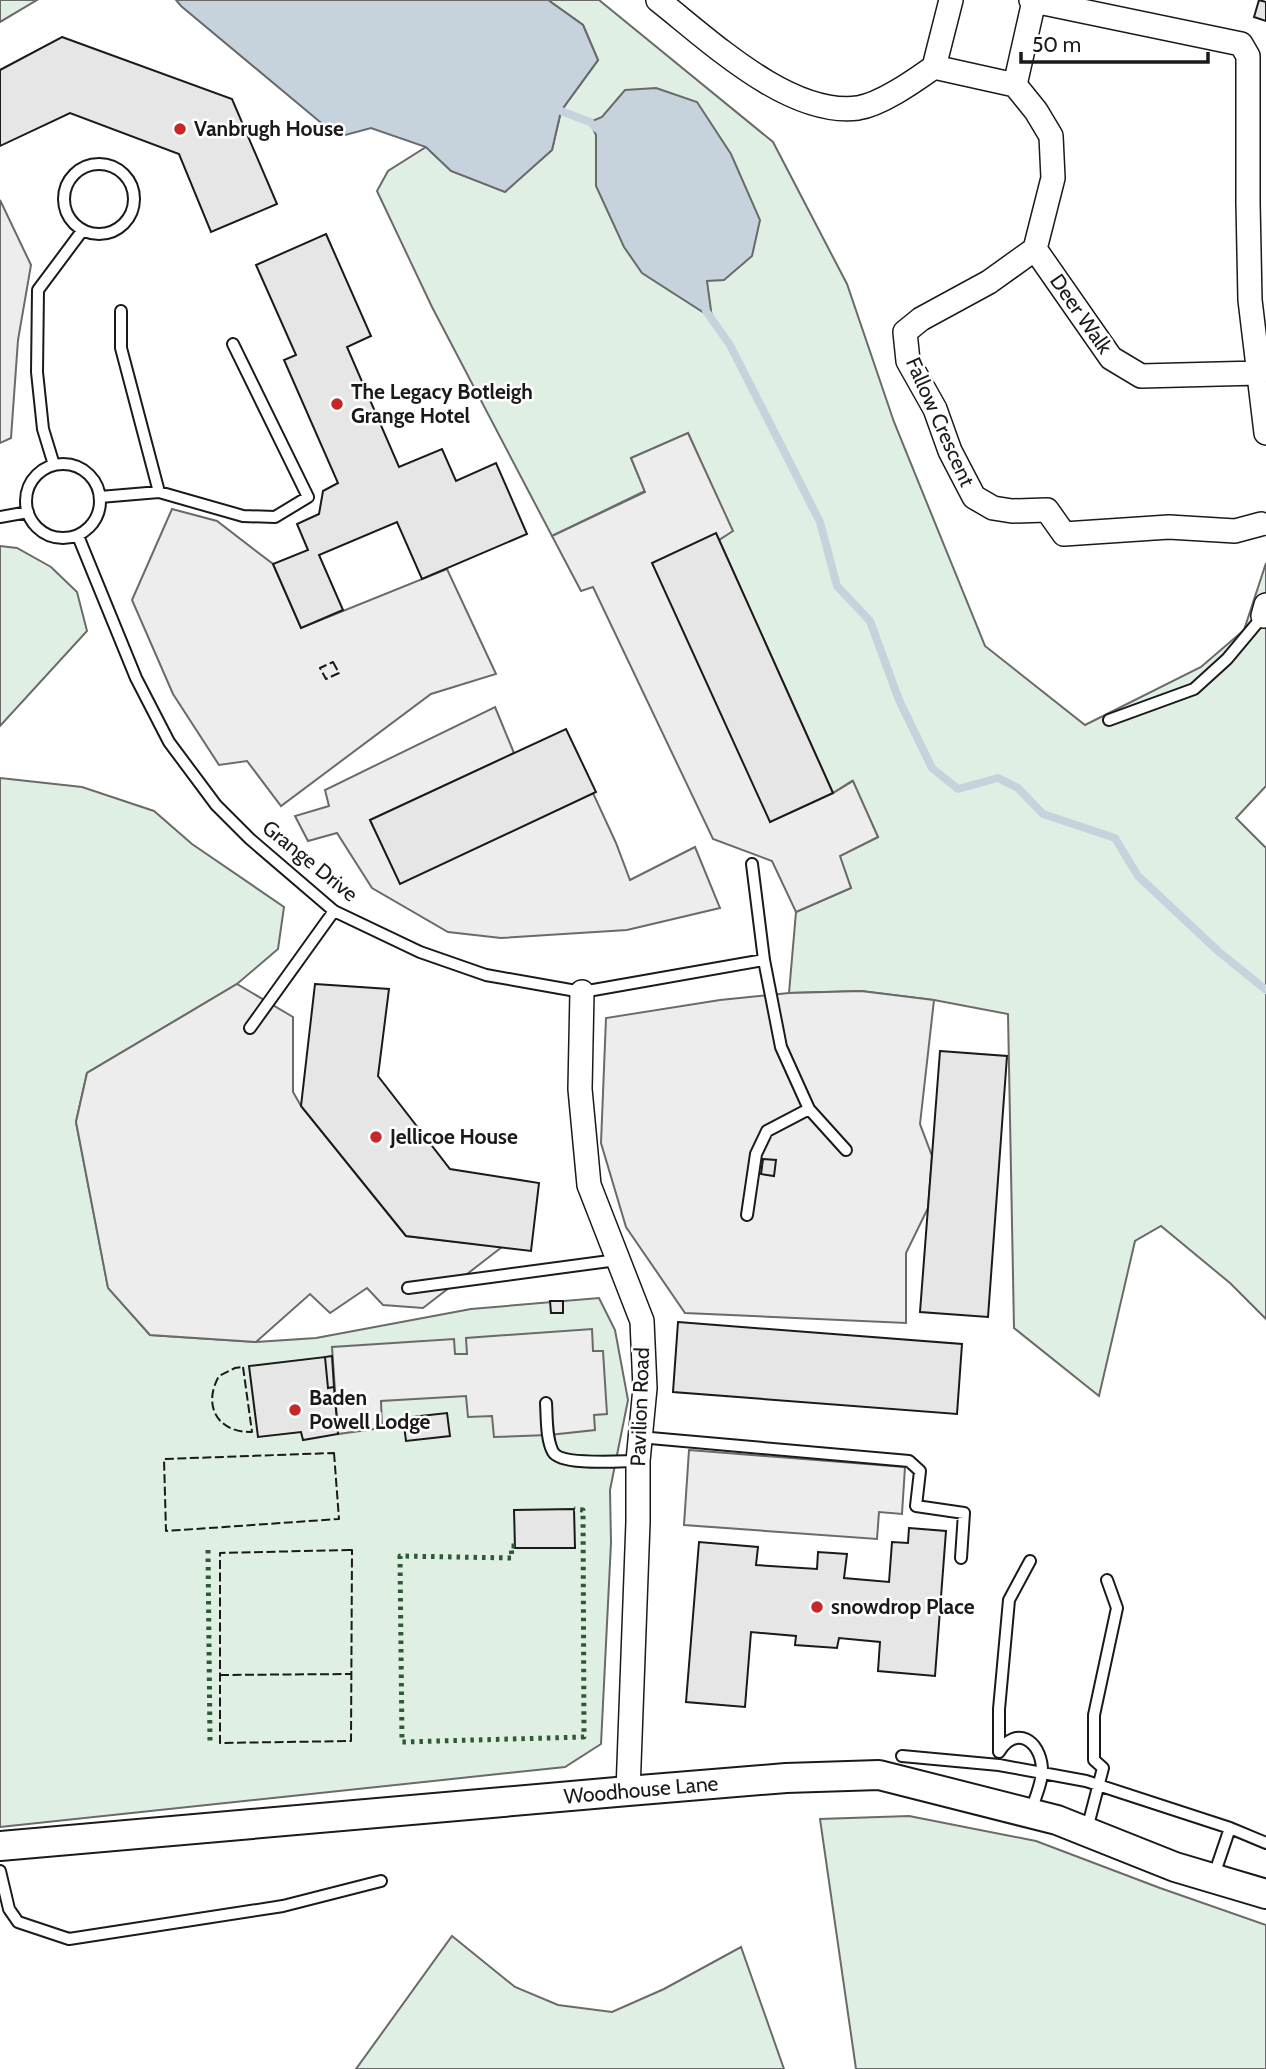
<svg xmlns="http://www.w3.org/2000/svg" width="1266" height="2069" viewBox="0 0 1266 2069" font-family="Cabin,sans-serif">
<rect width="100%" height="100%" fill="#fff"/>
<!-- green -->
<path fill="#e0efe3" stroke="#6a6a6a" stroke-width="2" d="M 0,0 L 37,0 L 0,22 Z
M 548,0 L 599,0 L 773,142 L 847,284 L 894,422 L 985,646 L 1085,725 L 1201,667 L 1244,630 L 1266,563 L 1266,786 L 1236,818 L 1266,848 L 1266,1319 L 1230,1283 L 1161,1226 L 1135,1241 L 1099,1396 L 1014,1328 L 1008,1014 L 934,1000 L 861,991 L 789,993 L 796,912 L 851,888 L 839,856 L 878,837 L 852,781 L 833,793 L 719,540 L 732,531 L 688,433 L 631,458 L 645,491 L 552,536 L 432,307 L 377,191 L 388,171 L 426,147 L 451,171 L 505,191 L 552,150 L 561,111 L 598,60 L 583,25 Z
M 0,546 L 17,548 L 51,567 L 77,592 L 87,631 L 0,726 Z
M 0,778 L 82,787 L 154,811 L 192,844 L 284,907 L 278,949 L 237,984 L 87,1073 L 76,1122 L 108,1287 L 150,1335 L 256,1342 L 316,1338 L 471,1309 L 599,1298 L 615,1330 L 628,1400 L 610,1490 L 611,1543 L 601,1744 L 565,1767 L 0,1827 Z
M 909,1816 L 1036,1841 L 1160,1888 L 1266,1925 L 1266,2069 L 856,2069 L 820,1819 Z
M 452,1936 L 515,1987 L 558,2005 L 612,2012 L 664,1989 L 741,1947 L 784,2069 L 356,2069 Z"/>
<!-- parking -->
<path fill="#ededed" stroke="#6a6a6a" stroke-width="2" d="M 0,200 L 31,265 L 18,340 L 11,438 L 0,443 Z
M 688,433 L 733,531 L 719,540 L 770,822 L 833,793 L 853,781 L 878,837 L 840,856 L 851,888 L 796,912 L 772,861 L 713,839 L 593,587 L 581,591 L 552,536 L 645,492 L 631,458 Z
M 172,509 L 217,521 L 273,564 L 301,628 L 447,569 L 496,674 L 431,694 L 281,806 L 247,761 L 219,765 L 173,694 L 132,600 Z
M 495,707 L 514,753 L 370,820 L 400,883 L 593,793 L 616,843 L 630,880 L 695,847 L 720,908 L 627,930 L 501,938 L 448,932 L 372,888 L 337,833 L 308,841 L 295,816 L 329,806 L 325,790 Z
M 237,984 L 293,1017 L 293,1092 L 301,1106 L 406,1236 L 502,1247 L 423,1308 L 383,1305 L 367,1288 L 330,1313 L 310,1294 L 256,1342 L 150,1335 L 108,1288 L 76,1122 L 87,1073 Z
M 861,991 L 934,1000 L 920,1124 L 932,1156 L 928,1208 L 906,1253 L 906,1323 L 685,1313 L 626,1227 L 601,1143 L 606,1018 L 720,1000 L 789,993 Z
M 592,1329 L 593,1351 L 603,1351 L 607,1414 L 594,1415 L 595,1430 L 549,1435 L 494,1437 L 492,1416 L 468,1417 L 466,1396 L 381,1401 L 382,1428 L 338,1434 L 332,1347 L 454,1339 L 455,1354 L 467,1354 L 466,1338 Z
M 689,1450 L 905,1467 L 902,1514 L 879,1512 L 877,1539 L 684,1525 Z"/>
<!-- water -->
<path fill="#c6d2dc" stroke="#6a6a6a" stroke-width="2" d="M 176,0 L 548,0 L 583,25 L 598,60 L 561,111 L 552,150 L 505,192 L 451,171 L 426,147 L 371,128 L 338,137 L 181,6 Z
M 656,88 L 697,102 L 731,154 L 760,220 L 752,256 L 724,280 L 707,281 L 712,318 L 642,273 L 624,247 L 596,186 L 596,135 L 590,122 L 602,117 L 625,90 Z"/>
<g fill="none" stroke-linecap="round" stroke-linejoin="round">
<!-- stream -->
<path stroke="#c6d2dc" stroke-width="8" d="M 561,111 L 590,122 L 596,128
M 706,311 L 730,345 L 820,522 L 837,586 L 870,621 L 899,700 L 932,768 L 958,789 L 998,778 L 1018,788 L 1043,814 L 1115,838 L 1138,876 L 1218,951 L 1266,990"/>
</g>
<!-- building -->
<path fill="#e6e6e6" stroke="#1a1a1a" stroke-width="2" d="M 1259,0 L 1266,2 L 1266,21 L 1254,17 Z
M 62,37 L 232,99 L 277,204 L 211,232 L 179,154 L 70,113 L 0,146 L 0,70 Z
M 326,234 L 371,336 L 347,347 L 399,467 L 442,449 L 456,481 L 496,463 L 527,534 L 422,579 L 397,522 L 319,555 L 343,610 L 301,628 L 273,564 L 308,550 L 297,524 L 319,514 L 323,491 L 338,483 L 284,360 L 296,355 L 256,265 Z
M 716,533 L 833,793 L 770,822 L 652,563 Z
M 566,729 L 596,792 L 400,884 L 370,820 Z
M 315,984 L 389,989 L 378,1076 L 450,1169 L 539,1183 L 531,1251 L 406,1236 L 301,1106 Z
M 940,1051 L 1007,1056 L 988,1317 L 920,1312 Z
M 763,1159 L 776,1160 L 774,1176 L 761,1174 Z
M 550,1301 L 563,1301 L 563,1313 L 551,1313 Z
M 678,1322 L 962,1344 L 957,1414 L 673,1392 Z
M 332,1356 L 334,1387 L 328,1388 L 325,1357 Z
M 325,1357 L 328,1388 L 334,1387 L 338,1434 L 303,1440 L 301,1432 L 258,1437 L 249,1366 Z
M 447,1413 L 450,1436 L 406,1441 L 403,1418 Z
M 574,1509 L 575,1548 L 515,1548 L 514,1510 Z
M 909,1528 L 946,1531 L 935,1676 L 878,1671 L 880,1642 L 839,1638 L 837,1648 L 795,1645 L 796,1636 L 751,1632 L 745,1707 L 686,1702 L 699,1542 L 758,1547 L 756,1565 L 817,1569 L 818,1552 L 847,1554 L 844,1578 L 889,1582 L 892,1542 L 908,1543 Z"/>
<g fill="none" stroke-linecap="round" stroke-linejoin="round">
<!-- service casing -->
<g stroke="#1a1a1a" stroke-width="14">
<path id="service" d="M64 199a35 35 0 1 1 70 0a35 35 0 1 1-70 0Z
M 121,311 L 121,348 L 159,492
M26 501a37 37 0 1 1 74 0a37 37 0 1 1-74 0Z
M 54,465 L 43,429 L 37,372 L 38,290 L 82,231
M 100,497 L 159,492 L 243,516 L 275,517 L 308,497 L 233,344
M 0,517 L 28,512
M 78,536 L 136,678 L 169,742 L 216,805 L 250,839 L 334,911 L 420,952 L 486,975 L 582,992 L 764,960
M 1109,720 L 1194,689 L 1227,659 L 1263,616
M 752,864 L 764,960 L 781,1047 L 809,1109 L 846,1150
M 250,1028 L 334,911
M 747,1215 L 756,1154 L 767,1131 L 809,1109
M 408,1288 L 617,1260
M 546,1403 C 547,1418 546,1439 553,1452 C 561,1466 621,1461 638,1461
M 639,1437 L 909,1461 L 920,1471 L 916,1506 L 964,1513 L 961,1558
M 999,1751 L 999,1709 L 1009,1600 L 1030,1561
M 999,1752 C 1016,1725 1040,1740 1042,1768 C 1043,1781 1035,1798 1031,1811
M 902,1756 L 999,1765 L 1086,1781 L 1230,1828 L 1266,1843
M 1087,1829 L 1103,1768 L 1094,1760 L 1094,1715 L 1117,1608 L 1107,1580
M 0,1871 L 9,1909 L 18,1922 L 69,1939 L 283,1906 L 381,1881
M 1213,1878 L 1230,1828"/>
</g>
<!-- minor casing -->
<g stroke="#1a1a1a" stroke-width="26">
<path id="minor" d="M 658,0 C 709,40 789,117 858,108 C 882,104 914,81 934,67
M 1034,1 L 1241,44 L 1248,56 L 1248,203 L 1250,300 L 1266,433
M 934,67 L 1015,85 L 1034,1 L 1031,0
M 934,67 L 951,0
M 1015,85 L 1036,111 L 1051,136 L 1053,178 L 1035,249 L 989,282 L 921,319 L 905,332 L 908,361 L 935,409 L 950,451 L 974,497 L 993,508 L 1012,511 L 1047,510 L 1064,534 L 1169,527 L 1235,531 L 1261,524
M 1035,249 L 1111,358 L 1141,376 L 1258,373
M 1263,616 L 1266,605
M 582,992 L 580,1089 L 589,1185 L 642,1321 L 645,1388 L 638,1461 L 638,1522 L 628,1791"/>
</g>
<!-- tertiary casing -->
<g stroke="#1a1a1a" stroke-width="32">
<path id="tertiary" d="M 0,1846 L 628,1791 L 786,1778 L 879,1775 L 1057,1820 L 1175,1867 L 1266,1894"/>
</g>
<!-- service -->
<use href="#service" stroke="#fff" stroke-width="10"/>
<!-- minor -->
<use href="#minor" stroke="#fff" stroke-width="23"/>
<!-- tertiary -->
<use href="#tertiary" stroke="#fff" stroke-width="28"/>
<!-- hedge -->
<path stroke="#2b5a34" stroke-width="5" stroke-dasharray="3.5 5" stroke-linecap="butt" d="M 515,1546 L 511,1546 L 512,1558 L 400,1556 L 402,1742 L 584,1737 L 583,1510 L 574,1509
M 208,1550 L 210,1742"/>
<!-- fence -->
<path stroke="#1a1a1a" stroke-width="2" stroke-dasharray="9 3.5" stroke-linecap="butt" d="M 333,662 L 339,673 L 326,679 L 320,668 Z
M 243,1367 L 252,1432 C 218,1433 202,1406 219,1376 L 235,1368 Z
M 334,1453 L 339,1519 L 166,1531 L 164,1459 Z
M 348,1550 L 352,1550 L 351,1741 L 220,1743 L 220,1553 Z
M 220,1675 L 352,1674"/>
</g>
<!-- markers -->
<g fill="#c62828" stroke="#fff" stroke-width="2.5">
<circle cx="180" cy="129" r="7"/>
<circle cx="337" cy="404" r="7"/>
<circle cx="376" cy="1137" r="7"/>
<circle cx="295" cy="1410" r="7"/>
<circle cx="817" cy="1607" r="7"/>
</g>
<g text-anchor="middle" stroke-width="5" stroke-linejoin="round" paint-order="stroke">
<!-- poi labels -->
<g font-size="21" font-weight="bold" fill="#1a1a1a" stroke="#fff" text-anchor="start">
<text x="194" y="136">Vanbrugh House</text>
<text x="351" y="399">The Legacy Botleigh<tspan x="351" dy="24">Grange Hotel</tspan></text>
<text x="390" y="1144">Jellicoe House</text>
<text x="309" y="1405">Baden<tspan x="309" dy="24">Powell Lodge</tspan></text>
<text x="831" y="1614">snowdrop Place</text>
</g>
<!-- street labels -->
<g font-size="21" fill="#1a1a1a" stroke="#fff">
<text transform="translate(1081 314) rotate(55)" y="7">Deer Walk</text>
<text transform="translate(940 422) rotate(66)" y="7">Fallow Crescent</text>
<text transform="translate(310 861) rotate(39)" y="7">Grange Drive</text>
<text transform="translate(640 1407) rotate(-88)" y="7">Pavilion Road</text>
<text transform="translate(641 1790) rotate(-5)" y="7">Woodhouse Lane</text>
</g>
</g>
<!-- scale -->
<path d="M1021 52v10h187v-10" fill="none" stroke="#1a1a1a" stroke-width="3.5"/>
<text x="1032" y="52" font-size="21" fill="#1a1a1a" stroke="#ffffff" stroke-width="5" paint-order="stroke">50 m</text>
</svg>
